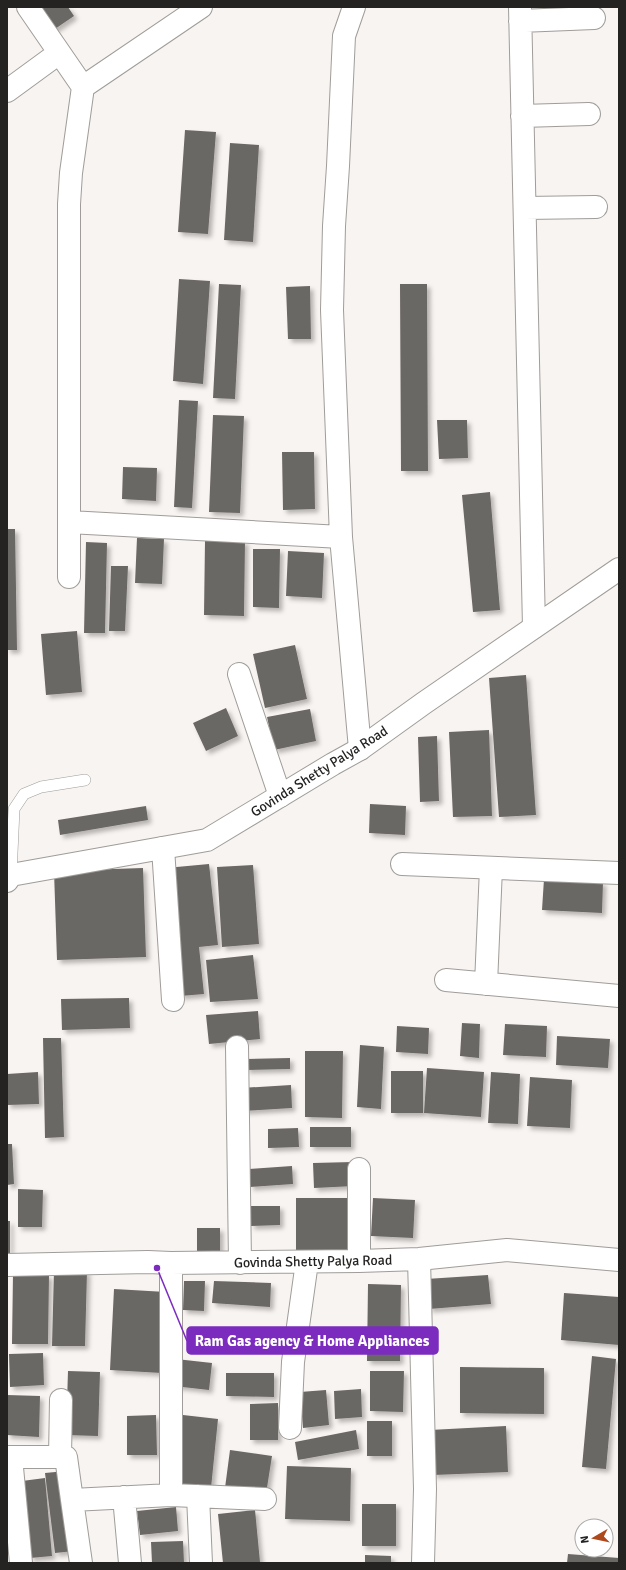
<svg xmlns="http://www.w3.org/2000/svg" width="626" height="1570" viewBox="0 0 626 1570" font-family="Signika,sans-serif">
<defs>
<filter id="shadow"><feDropShadow dx="3.5" dy="3.5" stdDeviation="2" flood-color="#0004"/></filter>
</defs>
<rect width="100%" height="100%" fill="#f8f4f1"/>
<!-- building -->
<path fill="#6b6765" filter="url(#shadow)" d="M 32,7 L 68,7 L 74,16 L 49,33 Z
M 185,130 L 216,132 L 208,234 L 178,232 Z
M 230,143 L 259,145 L 253,242 L 224,240 Z
M 179,279 L 210,281 L 203,384 L 173,381 Z
M 219,284 L 241,285 L 235,399 L 213,398 Z
M 400,284 L 427,284 L 428,471 L 401,471 Z
M 310,286 L 311,339 L 288,339 L 286,287 Z
M 179,400 L 198,401 L 192,508 L 174,507 Z
M 213,415 L 244,416 L 240,513 L 209,512 Z
M 437,420 L 467,420 L 468,458 L 439,459 Z
M 282,452 L 314,452 L 315,509 L 283,510 Z
M 123,467 L 157,468 L 156,501 L 122,499 Z
M 490,492 L 500,610 L 473,612 L 462,495 Z
M 7,529 L 15,529 L 17,650 L 7,650 Z
M 137,538 L 164,539 L 162,584 L 135,583 Z
M 205,541 L 245,541 L 244,616 L 204,615 Z
M 86,542 L 107,543 L 105,633 L 84,633 Z
M 253,549 L 280,549 L 279,608 L 253,607 Z
M 288,551 L 324,553 L 322,598 L 286,596 Z
M 111,566 L 128,566 L 125,631 L 109,631 Z
M 77,631 L 82,692 L 46,695 L 41,634 Z
M 295,645 L 307,699 L 265,708 L 253,654 Z
M 526,675 L 536,815 L 499,817 L 489,678 Z
M 226,708 L 238,736 L 206,751 L 193,723 Z
M 310,709 L 316,741 L 274,750 L 267,717 Z
M 489,730 L 492,816 L 453,817 L 449,732 Z
M 437,736 L 439,801 L 420,802 L 418,737 Z
M 370,804 L 406,806 L 405,835 L 369,833 Z
M 146,806 L 148,820 L 60,835 L 58,820 Z
M 209,864 L 218,945 L 199,947 L 204,994 L 180,996 L 166,868 Z
M 253,865 L 259,944 L 222,947 L 217,867 Z
M 143,868 L 146,957 L 57,960 L 54,871 Z
M 544,879 L 603,882 L 602,913 L 542,910 Z
M 253,955 L 258,999 L 210,1002 L 206,960 Z
M 129,998 L 130,1028 L 62,1030 L 61,999 Z
M 258,1011 L 260,1039 L 209,1044 L 206,1015 Z
M 462,1023 L 480,1024 L 479,1058 L 460,1056 Z
M 505,1024 L 547,1026 L 546,1057 L 503,1055 Z
M 397,1026 L 429,1028 L 428,1054 L 396,1052 Z
M 557,1036 L 610,1039 L 608,1068 L 556,1065 Z
M 43,1038 L 61,1038 L 64,1137 L 45,1138 Z
M 360,1045 L 384,1047 L 381,1109 L 357,1107 Z
M 305,1051 L 343,1051 L 342,1118 L 305,1117 Z
M 290,1058 L 290,1069 L 246,1070 L 245,1059 Z
M 427,1068 L 484,1072 L 481,1117 L 424,1113 Z
M 391,1071 L 423,1071 L 423,1113 L 391,1113 Z
M 38,1072 L 39,1104 L 7,1105 L 7,1074 Z
M 491,1072 L 520,1074 L 518,1124 L 488,1123 Z
M 530,1077 L 572,1080 L 570,1128 L 527,1126 Z
M 291,1085 L 292,1108 L 242,1111 L 241,1088 Z
M 310,1127 L 351,1127 L 351,1147 L 310,1147 Z
M 298,1128 L 299,1147 L 268,1148 L 268,1129 Z
M 7,1144 L 12,1144 L 14,1184 L 7,1185 Z
M 353,1162 L 354,1186 L 314,1188 L 313,1163 Z
M 292,1166 L 293,1184 L 250,1187 L 249,1169 Z
M 18,1189 L 43,1190 L 42,1227 L 18,1227 Z
M 296,1198 L 355,1198 L 356,1253 L 296,1253 Z
M 373,1198 L 415,1200 L 413,1238 L 371,1236 Z
M 251,1206 L 280,1206 L 280,1225 L 251,1226 Z
M 7,1221 L 10,1221 L 10,1253 L 7,1253 Z
M 197,1228 L 220,1228 L 220,1251 L 197,1251 Z
M 54,1270 L 87,1271 L 85,1346 L 52,1346 Z
M 13,1274 L 49,1275 L 48,1344 L 12,1344 Z
M 488,1275 L 491,1304 L 429,1309 L 426,1279 Z
M 184,1281 L 205,1281 L 204,1311 L 183,1310 Z
M 214,1281 L 271,1283 L 270,1307 L 212,1303 Z
M 368,1284 L 401,1285 L 400,1361 L 367,1361 Z
M 114,1289 L 166,1292 L 162,1373 L 110,1370 Z
M 564,1293 L 619,1297 L 619,1345 L 561,1340 Z
M 43,1353 L 44,1385 L 10,1387 L 9,1354 Z
M 592,1356 L 616,1359 L 606,1469 L 582,1467 Z
M 176,1359 L 212,1363 L 209,1390 L 174,1386 Z
M 460,1367 L 544,1368 L 544,1414 L 460,1413 Z
M 68,1371 L 100,1372 L 98,1436 L 66,1435 Z
M 370,1371 L 404,1371 L 403,1412 L 370,1411 Z
M 226,1373 L 274,1373 L 274,1397 L 226,1396 Z
M 361,1389 L 362,1417 L 335,1419 L 334,1391 Z
M 326,1390 L 329,1425 L 303,1428 L 300,1392 Z
M 7,1395 L 40,1396 L 39,1437 L 7,1435 Z
M 278,1403 L 278,1440 L 250,1440 L 250,1404 Z
M 156,1415 L 157,1455 L 127,1455 L 127,1416 Z
M 183,1415 L 218,1419 L 211,1488 L 177,1485 Z
M 367,1421 L 392,1421 L 392,1456 L 367,1456 Z
M 506,1426 L 508,1472 L 433,1475 L 430,1430 Z
M 356,1430 L 359,1449 L 298,1460 L 295,1442 Z
M 230,1450 L 272,1456 L 266,1494 L 225,1488 Z
M 287,1466 L 351,1468 L 350,1521 L 285,1519 Z
M 66,1471 L 74,1551 L 55,1553 L 45,1473 Z
M 45,1478 L 52,1556 L 30,1558 L 22,1481 Z
M 362,1504 L 396,1504 L 396,1546 L 362,1546 Z
M 176,1507 L 178,1531 L 140,1535 L 137,1511 Z
M 255,1510 L 260,1562 L 223,1563 L 218,1514 Z
M 183,1541 L 184,1563 L 152,1563 L 151,1542 Z
M 568,1554 L 619,1558 L 619,1563 L 567,1563 Z
M 365,1555 L 391,1556 L 391,1563 L 365,1563 Z"/>
<g fill="none" stroke-linecap="round" stroke-linejoin="round">
<!-- service casing -->
<g stroke="#a09c99" stroke-width="12">
<path id="service" d="M 11,875 L 14,809 L 24,794 L 41,787 L 85,780"/>
</g>
<!-- minor casing -->
<g stroke="#a09c99" stroke-width="24">
<path id="minor" d="M 28,7 L 83,87 L 71,173 L 69,204 L 69,577
M 354,7 L 344,36 L 338,166 L 334,226 L 332,310 L 341,537 L 360,749
M 520,7 L 534,627
M 520,21 L 594,18
M 83,87 L 201,7
M 7,91 L 59,53
M 522,116 L 589,114
M 525,208 L 596,207
M 69,522 L 341,537
M 239,674 L 280,796
M 163,848 L 173,1000
M 402,864 L 619,873
M 446,980 L 619,996
M 486,984 L 491,868
M 237,1047 L 240,1263
M 419,1259 L 425,1489 L 423,1563
M 359,1261 L 359,1169
M 7,1265 L 148,1262 L 171,1263 L 359,1261 L 419,1259 L 507,1250 L 619,1260
M 290,1428 L 293,1362 L 307,1262
M 7,1457 L 66,1457 L 72,1500 L 171,1495 L 265,1499
M 11,1457 L 21,1563
M 60,1457 L 61,1400
M 171,1495 L 171,1263
M 198,1496 L 201,1563
M 124,1497 L 130,1563
M 72,1500 L 81,1563"/>
</g>
<!-- tertiary casing -->
<g stroke="#a09c99" stroke-width="24">
<path id="tertiary" d="M 7,881 L 11,875 L 207,840 L 333,764 L 360,749 L 424,703 L 619,569"/>
</g>
<!-- service -->
<use href="#service" stroke="#fff" stroke-width="11"/>
<!-- minor -->
<use href="#minor" stroke="#fff" stroke-width="22"/>
<!-- tertiary -->
<use href="#tertiary" stroke="#fff" stroke-width="22"/>
</g>
<g text-anchor="middle" stroke-width="4" stroke-linejoin="round" paint-order="stroke">
<!-- street labels -->
<g font-size="14" fill="#242322" stroke="#fff">
<text transform="translate(319 771) rotate(-32)" y="5">Govinda Shetty Palya Road</text>
<text transform="translate(313 1261) rotate(-1)" y="5">Govinda Shetty Palya Road</text>
</g>
</g>
<!-- callouts -->
<path fill="none" stroke="#7b2cbf" stroke-width="1.5" d="M157 1268L187 1341"/>
<circle fill="#7b2cbf" stroke="#fff" stroke-width="1.5" cx="157" cy="1268" r="4"/>
<rect fill="#7b2cbf" stroke="#7b2cbf" stroke-width="1.5" x="187" y="1327" width="251" height="27" rx="4"/>
<g font-size="15" text-anchor="middle" font-weight="bold" fill="#fff">
<text x="312" y="1346">Ram Gas agency &amp; Home Appliances</text>
</g>
<!-- border -->
<rect width="626" height="1570" fill="none" stroke="#242322" stroke-width="16"/>
<!-- north arrow -->
<g transform="translate(594 1538) rotate(261)"><circle r="19" fill="#ffffff" stroke="#a7a7a7"/>
<path d="M0-3L7 15L0 10L-7 15Z" fill="#ae491c"/>
<text y="-6" font-size="11" font-weight="bold" text-anchor="middle" fill="#242322">N</text>
</g>
</svg>
